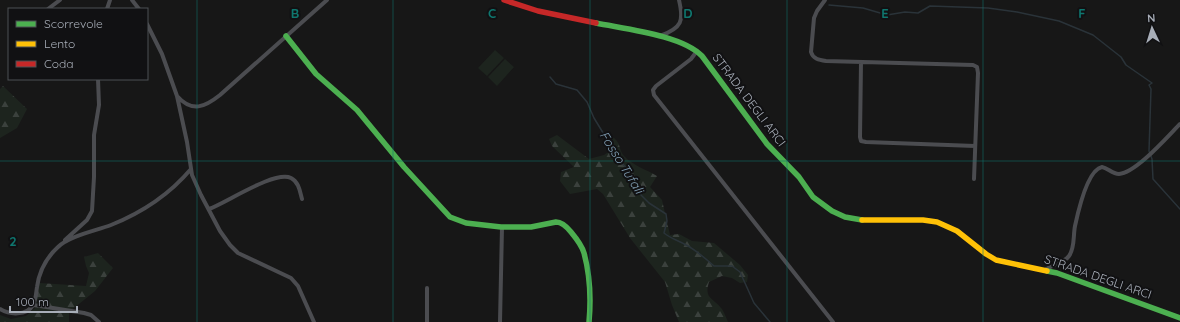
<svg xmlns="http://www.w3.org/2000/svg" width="1180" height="322" viewBox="0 0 1180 322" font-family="Quicksand,sans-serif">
<defs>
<pattern id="forest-firs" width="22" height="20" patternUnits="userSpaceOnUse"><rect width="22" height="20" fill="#1d241e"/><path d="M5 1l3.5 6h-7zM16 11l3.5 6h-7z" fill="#3b413d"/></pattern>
</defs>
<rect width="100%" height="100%" fill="#171717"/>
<!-- green -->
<path fill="#1d241e" d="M 495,50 L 504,58 L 487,76 L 478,68 Z
M 505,59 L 514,67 L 497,86 L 488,77 Z"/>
<!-- forest -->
<path fill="url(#forest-firs)" d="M 3,86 L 27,109 L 17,128 L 0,138 L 0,89 Z
M 557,135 L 589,159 L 604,155 L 610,151 L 607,139 L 610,135 C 623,144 617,147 624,156 C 632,165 647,170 657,176 L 650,187 L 662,200 L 670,235 L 679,234 L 692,241 L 714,243 L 740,265 L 748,275 L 747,282 L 740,283 L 732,278 L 722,276 L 709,282 C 704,299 712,297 721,308 C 724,311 726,318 728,322 L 679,322 L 672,305 L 665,282 L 630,238 L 603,194 L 597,189 L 570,194 L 560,181 L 561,172 L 574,167 L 552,146 L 549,139 Z
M 98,253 L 113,268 L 95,291 L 69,312 L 69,322 L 0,322 L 0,315 L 11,319 L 26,316 L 35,308 L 39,283 L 86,286 L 89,273 L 86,266 L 84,257 Z"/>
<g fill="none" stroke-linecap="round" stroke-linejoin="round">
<!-- stream -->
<path stroke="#2a3339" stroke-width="1.5" d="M 829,5 L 863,8 L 887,15 L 905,12 L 918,13 L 930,6 L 988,8 L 1017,12 L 1059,21 L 1093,35 L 1121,57 L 1126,65 L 1152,83 L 1149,85 L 1151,89 L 1149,151 L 1152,159 L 1153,179 L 1180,209
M 550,77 L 556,84 L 577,90 L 587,102 L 594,118 L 619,159 L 638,183 L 641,195 L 649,203 L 666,214 L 667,221 L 664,233 C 671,239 678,240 686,245 C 696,250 705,258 714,266 L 732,266 L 740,272 L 754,303 L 770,322"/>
<!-- street -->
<path stroke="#4b4c50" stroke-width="4" d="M 132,0 L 139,9
M 825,0 L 817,11 L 814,18 L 811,52 C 813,59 819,60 826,61 L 973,65 L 977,67 L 978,73 L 974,179
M 48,9 L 60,0
M 107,9 L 110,0
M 147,24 L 162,54 L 177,96 C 192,113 205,107 220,95 L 327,0
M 660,36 C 682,28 684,21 679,0
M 697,51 L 691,59 L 656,86 L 653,90 L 654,95 L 833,322
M 861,62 L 860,137 L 861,141 L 866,142 L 975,146
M 177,96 L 187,142 L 192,175 L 201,195 L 220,231 L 230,245 L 238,253 L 291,278 L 298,286 L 314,322
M 209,209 C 226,203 275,170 291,178 C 299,182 300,192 302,199
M 65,240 L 87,220 L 92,211 L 94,177 L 94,135 L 99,105 L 98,79
M 1045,270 C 1052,265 1064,263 1069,256 C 1075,248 1073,236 1075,226 C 1078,212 1087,170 1102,167 C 1108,168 1112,174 1119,174 C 1136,173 1168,136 1180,124
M 34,305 L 84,313 L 91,315 L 99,322
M 0,309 C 9,315 27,316 33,305 C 36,300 36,293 37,287 C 39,272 46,258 58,247 C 69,236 95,231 111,225 C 141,213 169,195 191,169
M 427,322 L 427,288
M 500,322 L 502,227"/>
<!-- fast -->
<path stroke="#4caf50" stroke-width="5.5" d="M 596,23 C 625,29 682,35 702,56 L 767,144 L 799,177 L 813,197 L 832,211 L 845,217 L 862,220
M 286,36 L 316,74 L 357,110 L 404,167 L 450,217 L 466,223 L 501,227 L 531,227 L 556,222 C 562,222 567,227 571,232 C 576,238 582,246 584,253 C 590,275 591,300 589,322
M 1047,271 L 1057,273 L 1180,318"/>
<!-- slow -->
<path stroke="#ffc107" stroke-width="5.5" d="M 862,220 L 923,220 L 937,222 L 957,231 L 986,254 L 996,260 L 1047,271"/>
<!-- jam -->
<path stroke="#c62828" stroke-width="5.5" d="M 504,0 L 538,11 L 596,23"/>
</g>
<!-- grid -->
<path fill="none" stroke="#0f766e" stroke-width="1" stroke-opacity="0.55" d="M 197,0 L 197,322M 393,0 L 393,322M 590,0 L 590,322M 787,0 L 787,322M 983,0 L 983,322M 0,161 L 1180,161"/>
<g text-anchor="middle" stroke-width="4" stroke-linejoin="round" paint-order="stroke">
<!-- street labels -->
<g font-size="12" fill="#a8aeb8" stroke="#111113">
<text transform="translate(749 100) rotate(53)" y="4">STRADA DEGLI ARCI</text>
<text transform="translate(1098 277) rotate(19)" y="4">STRADA DEGLI ARCI</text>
</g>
<!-- water labels -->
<g font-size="13" font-style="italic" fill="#809db2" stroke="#111113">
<text transform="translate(622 162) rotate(58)" y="5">Fosso Tufali</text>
</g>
</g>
<g font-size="13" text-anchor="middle" font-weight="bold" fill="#0f766e" stroke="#111113" stroke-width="4" stroke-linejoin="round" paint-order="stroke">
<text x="295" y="18">B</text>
<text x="492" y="18">C</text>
<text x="688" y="18">D</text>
<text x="885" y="18">E</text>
<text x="1082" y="18">F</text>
<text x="13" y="246">2</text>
</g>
<!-- legend -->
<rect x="8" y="8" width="140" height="72" fill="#111113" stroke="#4d5055"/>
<rect x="16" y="21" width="20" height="6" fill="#4caf50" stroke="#4d5055"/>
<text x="44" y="28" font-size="12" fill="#a8aeb8">Scorrevole</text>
<rect x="16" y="41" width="20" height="6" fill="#ffc107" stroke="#4d5055"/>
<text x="44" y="48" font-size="12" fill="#a8aeb8">Lento</text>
<rect x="16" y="61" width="20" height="6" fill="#c62828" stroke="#4d5055"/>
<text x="44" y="68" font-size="12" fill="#a8aeb8">Coda</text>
<!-- north arrow -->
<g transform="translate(1152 28) rotate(356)" stroke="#111113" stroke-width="3" paint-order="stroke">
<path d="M0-3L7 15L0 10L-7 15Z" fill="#a8aeb8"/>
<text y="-6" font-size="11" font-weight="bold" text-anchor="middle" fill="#a8aeb8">N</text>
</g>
<!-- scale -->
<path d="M10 306v6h67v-6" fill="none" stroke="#a8aeb8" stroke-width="2"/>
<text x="16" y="306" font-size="12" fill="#a8aeb8" stroke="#111113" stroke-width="3" paint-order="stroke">100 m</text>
</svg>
